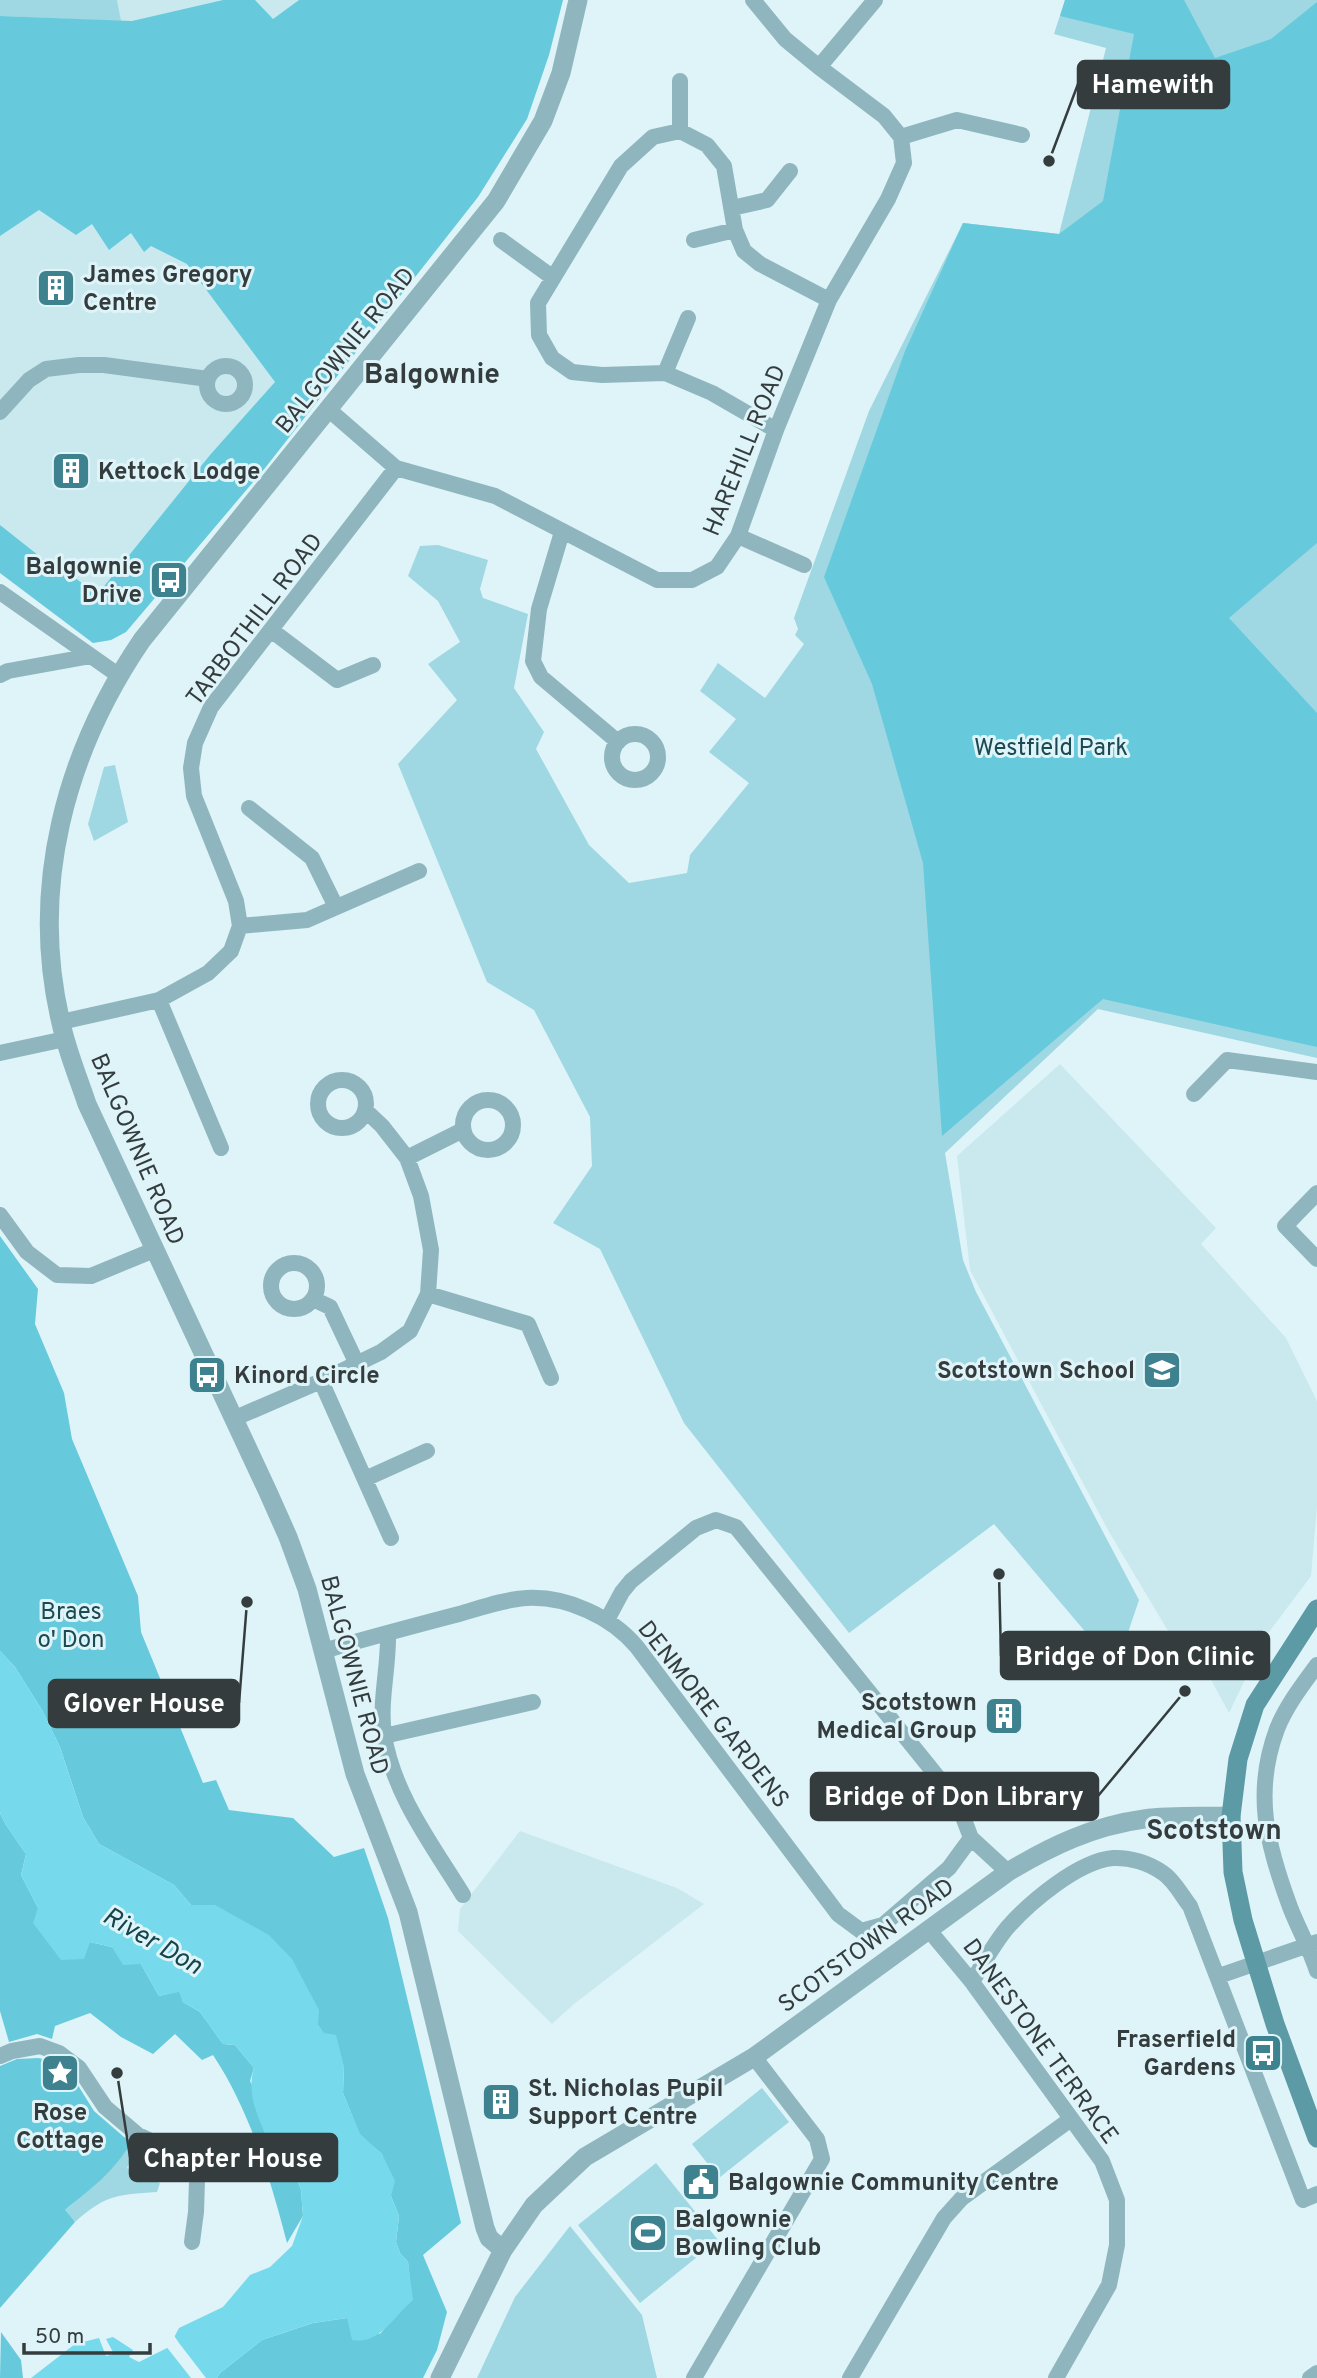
<svg xmlns="http://www.w3.org/2000/svg" width="1317" height="2378" viewBox="0 0 1317 2378" font-family="Overpass,sans-serif">
<rect width="100%" height="100%" fill="#def4f8"/>
<!-- built -->
<path fill="#cae9ef" d="M 0,0 L 563,0 L 549,55 L 527,119 L 478,197 L 265,468 L 126,632 L 111,640 L 93,643 L 0,573 Z
M 1060,1064 L 1216,1228 L 1201,1244 L 1286,1338 L 1317,1401 L 1317,1507 L 1311,1576 L 1266,1636 L 1229,1713 L 1203,1665 L 1189,1666 L 1109,1532 L 970,1270 L 957,1156 Z
M 520,1831 L 677,1888 L 704,1904 L 574,2004 L 552,2024 L 458,1931 L 460,1909 Z"/>
<!-- green -->
<path fill="#9fd8e2" d="M 0,0 L 117,0 L 121,21 L 0,16 Z
M 1065,0 L 1317,0 L 1317,1058 L 1098,1009 L 945,1153 L 963,1260 L 976,1292 L 1139,1600 L 1116,1668 L 994,1524 L 849,1633 L 684,1423 L 600,1249 L 553,1223 L 592,1166 L 590,1117 L 534,1010 L 487,982 L 398,764 L 457,700 L 428,664 L 460,642 L 438,601 L 408,576 L 420,546 L 438,545 L 488,560 L 480,589 L 483,598 L 528,614 L 514,688 L 544,732 L 536,749 L 589,845 L 629,883 L 687,873 L 690,855 L 749,783 L 709,752 L 736,719 L 700,691 L 718,663 L 765,698 L 804,644 L 795,635 L 798,629 L 794,618 L 869,411 L 963,223 L 1059,234 L 1106,48 L 1054,34 Z
M 115,765 L 128,822 L 94,841 L 88,824 L 104,767 Z
M 762,2088 L 789,2122 L 719,2178 L 692,2144 Z
M 132,2141 L 138,2144 L 127,2168 L 160,2183 L 157,2192 C 116,2195 107,2194 75,2222 L 64,2211 C 91,2189 114,2171 132,2141 Z
M 656,2163 L 718,2240 L 640,2303 L 578,2225 Z
M 570,2226 L 642,2315 L 657,2378 L 477,2378 L 515,2297 Z"/>
<!-- forest -->
<path fill="#66cadc" d="M 223,0 L 255,0 L 273,19 L 299,0 L 563,0 L 549,55 L 527,119 L 478,197 L 265,468 L 126,632 L 111,640 L 93,643 L 0,573 L 0,525 L 43,559 L 55,562 L 97,595 L 210,455 L 275,382 L 187,264 L 151,246 L 144,252 L 131,233 L 109,250 L 92,224 L 76,235 L 39,210 L 0,236 L 0,16 L 132,21 Z
M 1065,0 L 1184,0 L 1215,58 L 1271,39 L 1317,2 L 1317,543 L 1229,618 L 1317,713 L 1317,1047 L 1103,999 L 942,1136 L 923,863 L 872,684 L 824,577 L 905,351 L 963,223 L 1059,234 L 1103,201 L 1134,34 L 1060,16 Z
M 0,1236 L 38,1289 L 35,1324 L 64,1393 L 72,1439 L 138,1596 L 141,1632 L 203,1783 L 216,1780 L 229,1810 L 293,1818 L 334,1857 L 364,1848 L 388,1918 L 461,2223 L 423,2255 L 447,2312 L 437,2350 L 423,2378 L 217,2378 L 220,2373 L 262,2340 L 313,2323 L 347,2318 L 380,2334 L 398,2312 L 412,2300 L 408,2262 L 400,2253 L 396,2242 L 399,2216 L 391,2196 L 382,2154 L 360,2135 L 343,2093 L 344,2067 L 318,2025 L 215,1905 L 191,1905 L 174,1885 L 99,1844 L 83,1817 L 60,1747 L 42,1710 L 15,1667 L 0,1651 Z
M 0,1813 L 6,1825 L 26,1854 L 21,1875 L 38,1908 L 90,1942 L 112,1947 L 141,1964 L 159,1996 L 180,1991 L 183,2002 L 200,2012 L 223,2044 L 235,2045 L 254,2068 L 250,2081 L 284,2147 L 283,2165 L 293,2169 L 301,2190 L 303,2216 L 287,2243 C 271,2180 249,2109 213,2055 L 202,2060 L 175,2034 L 153,2054 L 121,2037 L 90,2013 L 55,2026 L 52,2039 L 37,2034 L 9,2042 L 0,2011 Z
M 38,2058 L 56,2061 L 69,2071 L 94,2111 L 124,2137 L 132,2141 C 115,2171 91,2189 65,2210 L 75,2222 L 0,2308 L 0,2066 L 17,2059 Z
M 1,2332 L 21,2360 L 23,2378 L 0,2378 Z"/>
<!-- water -->
<path fill="#76daec" d="M 0,1651 L 15,1667 L 42,1710 L 60,1747 L 83,1817 L 99,1844 L 174,1885 L 191,1905 L 215,1905 L 269,1935 L 292,1959 L 319,2010 L 318,2025 L 324,2033 L 336,2035 L 344,2067 L 343,2093 L 360,2134 L 382,2154 L 395,2181 L 391,2196 L 399,2216 L 396,2242 L 400,2253 L 408,2262 L 413,2300 C 394,2316 380,2345 352,2340 L 347,2318 L 313,2323 L 262,2340 L 220,2373 L 217,2378 L 31,2378 L 75,2344 L 99,2338 L 106,2356 L 114,2354 L 106,2339 L 113,2337 L 133,2350 L 129,2357 L 139,2362 L 169,2347 L 179,2328 L 223,2307 L 250,2275 L 270,2267 L 292,2246 L 303,2216 L 301,2190 L 293,2170 L 283,2165 L 279,2158 L 284,2147 L 268,2141 C 258,2116 246,2095 254,2068 L 235,2045 L 223,2044 L 200,2012 L 183,2002 L 179,1992 L 159,1996 L 141,1964 L 123,1965 L 112,1947 L 90,1942 L 84,1959 L 61,1960 L 33,1923 L 38,1908 L 21,1875 L 26,1854 L 6,1825 L 0,1813 Z"/>
<!-- pier -->
<path fill="#def4f8" d="M 173,2334 L 179,2343 L 206,2378 L 191,2378 L 165,2345 Z"/>
<g fill="none" stroke-linecap="round" stroke-linejoin="round">
<!-- minor -->
<path stroke="#8fb6be" stroke-width="16" d="M 819,67 L 875,0
M 680,81 L 680,131
M 901,137 L 957,120 L 1022,135
M 732,208 L 767,200 L 790,171
M 501,240 L 552,277
M 694,240 L 735,230
M207 385a19 19 0 1 1 38 0a19 19 0 1 1-38 0Z
M 665,373 L 688,318
M 328,409 L 396,468 L 495,496 L 657,580 L 692,580 L 717,567 L 738,536 L 776,430 L 829,300 L 888,199 L 904,163 L 901,137 L 884,116 L 819,67 L 785,39 L 753,0
M 0,412 L 29,380 L 46,369 L 79,365 L 104,365 L 208,379
M 776,430 L 712,393 L 665,373 L 602,375 L 572,372 L 552,358 L 539,335 L 538,303 L 621,166 L 653,137 L 680,131 L 707,145 L 724,166 L 735,230 L 744,251 L 760,264 L 829,300
M 562,532 L 539,609 L 533,661 L 541,677 L 618,742
M 738,536 L 804,565
M 0,592 L 118,675
M 271,630 L 337,680 L 373,665
M 0,675 L 8,671 L 91,656
M612 757a23 23 0 1 1 46 0a23 23 0 1 1-46 0Z
M 249,808 L 312,858 L 336,907
M 240,926 L 307,920 L 419,871
M 159,1000 L 221,1148
M 61,1022 L 159,1000 L 208,973 L 231,951 L 240,926 L 236,901 L 194,796 L 191,768 L 195,743 L 211,707 L 396,468
M 0,1053 L 65,1039
M318 1104a24 24 0 1 1 48 0a24 24 0 1 1-48 0Z
M 1194,1094 L 1227,1060 L 1317,1072
M463 1125a25 25 0 1 1 50 0a25 25 0 1 1-50 0Z
M 407,1158 L 463,1130
M 1317,1193 L 1285,1226 L 1317,1259
M 0,1215 L 27,1252 L 57,1275 L 91,1276 L 154,1250
M271 1286a23 23 0 1 1 46 0a23 23 0 1 1-46 0Z
M 428,1294 L 528,1324 L 551,1378
M 313,1299 L 330,1307 L 357,1364
M 321,1381 L 391,1538
M 233,1419 L 321,1381 L 381,1352 L 410,1331 L 428,1294 L 431,1250 L 421,1196 L 407,1158 L 382,1126 L 365,1110
M 365,1479 L 427,1451
M 607,1620 L 622,1592 L 631,1581 L 696,1528 L 716,1520 L 736,1527 L 957,1801 L 971,1838 L 1008,1872
M 388,1633 C 389,1667 379,1701 384,1735 C 393,1794 433,1846 463,1895
M 323,1651 C 368,1638 413,1626 459,1614 C 480,1608 505,1599 527,1598 C 567,1596 612,1617 637,1647 L 838,1914 L 861,1931 L 883,1925 L 949,1868 L 971,1838
M 1317,1665 C 1303,1684 1286,1706 1277,1729 C 1253,1793 1267,1845 1290,1907 C 1298,1928 1310,1949 1317,1971
M 384,1736 L 533,1702
M 928,1929 L 972,1982 L 1102,2161 L 1117,2200 L 1117,2245 L 1109,2285 L 1056,2378
M 1219,1976 L 1317,1942
M 972,1982 C 983,1964 993,1945 1007,1928 C 1029,1903 1078,1861 1113,1858 C 1130,1857 1149,1863 1163,1873 C 1174,1880 1182,1896 1190,1906 L 1303,2200 L 1317,2194
M 0,2056 L 12,2051 L 40,2046 L 59,2053 L 79,2068 L 105,2107 L 138,2135 L 168,2149 L 188,2166 L 197,2180 L 196,2212 L 192,2242
M 694,2378 L 822,2159 L 817,2139 L 754,2057
M 850,2378 L 944,2218 L 962,2198 L 1071,2119
M 1310,2378 L 1317,2373"/>
<!-- tertiary -->
<path stroke="#8fb6be" stroke-width="19" d="M 503,2250 L 489,2238 L 485,2228 L 408,1912 L 355,1774 L 307,1589 L 288,1537 L 268,1492 L 87,1104 C 78,1077 67,1051 61,1023 C 29,888 65,753 142,640 L 496,201 L 543,121 L 561,73 L 578,0
M 440,2378 L 503,2250 L 534,2205 L 585,2157 L 754,2057 L 1008,1872 C 1051,1846 1093,1826 1144,1819 C 1172,1815 1202,1817 1231,1816"/>
<!-- secondary -->
<path stroke="#5c9aa5" stroke-width="19" d="M 1317,1609 L 1255,1705 L 1238,1759 L 1231,1816 L 1233,1872 L 1243,1920 L 1275,2024 L 1317,2138"/>
</g>
<!-- icons -->
<defs>
<g id="building-square" transform="scale(2.0125)"><rect x="-9" y="-9" width="18" height="18" rx="4" fill="#3d828e" stroke="#def4f8"/><path d="M-4-6H4V6H1V3H-1V6H-4ZM-2.5-4.3h1.7v1.8h-1.7ZM.8-4.3h1.7v1.8H.8ZM-2.5-1h1.7V.8h-1.7ZM.8-1h1.7V.8H.8Z" fill="#fff"/></g>
<g id="bus-square" transform="scale(2.0125)"><rect x="-9" y="-9" width="18" height="18" rx="4" fill="#3d828e" stroke="#def4f8"/><path d="M-5-6H5V4H4V6H2V4H-2V6H-4V4H-5ZM-3.5-4V0h7V-4ZM-3.5 1.2v1.5H-2V1.2ZM2 1.2v1.5H3.5V1.2Z" fill="#fff"/></g>
<g id="school-square" transform="scale(2.0125)"><rect x="-9" y="-9" width="18" height="18" rx="4" fill="#3d828e" stroke="#def4f8"/><path d="M0-5L7-2L0 1L-7-2ZM-4 1L0 2.5L4 1V4Q0 6-4 4Z" fill="#fff"/></g>
<g id="sight-square" transform="scale(2.0125)"><rect x="-9" y="-9" width="18" height="18" rx="4" fill="#3d828e" stroke="#def4f8"/><path d="M0-6L1.8-2.2L6-1.7L2.9 1.2L3.7 5.4L0 3.3L-3.7 5.4L-2.9 1.2L-6-1.7L-1.8-2.2Z" fill="#fff"/></g>
<g id="civic-square" transform="scale(2.0125)"><rect x="-9" y="-9" width="18" height="18" rx="4" fill="#3d828e" stroke="#def4f8"/><path d="M-.6-6.5H3V-4.5H.6V-3L4-1V1h2V6H-6V1h2V-1L-.6-3ZM-1.2 2.5V6h2.4V2.5Z" fill="#fff"/></g>
<g id="stadium-square" transform="scale(2.0125)"><rect x="-9" y="-9" width="18" height="18" rx="4" fill="#3d828e" stroke="#def4f8"/><path d="M0-5a6.5 5 0 1 0 0 10a6.5 5 0 1 0 0-10ZM-3.5-1.8h7v3.6h-7Z" fill="#fff"/></g>
</defs>
<g fill-rule="evenodd">
<use href="#building-square" x="56" y="288"/>
<use href="#building-square" x="71" y="471"/>
<use href="#bus-square" x="169" y="580"/>
<use href="#school-square" x="1162" y="1370"/>
<use href="#bus-square" x="207" y="1375"/>
<use href="#building-square" x="1004" y="1716"/>
<use href="#bus-square" x="1263" y="2053"/>
<use href="#sight-square" x="60" y="2073"/>
<use href="#building-square" x="501" y="2102"/>
<use href="#civic-square" x="701" y="2182"/>
<use href="#stadium-square" x="648" y="2233"/>
</g>
<g text-anchor="middle" stroke-width="6" stroke-linejoin="round" paint-order="stroke">
<!-- poi labels -->
<g font-size="24" font-weight="bold" fill="#343c3e" stroke="#def4f8" text-anchor="start">
<text x="83" y="282">James Gregory<tspan x="83" dy="28">Centre</tspan></text>
<text x="98" y="479">Kettock Lodge</text>
<text x="142" y="574" text-anchor="end">Balgownie<tspan x="142" dy="28">Drive</tspan></text>
<text x="1135" y="1378" text-anchor="end">Scotstown School</text>
<text x="234" y="1383">Kinord Circle</text>
<text x="977" y="1710" text-anchor="end">Scotstown<tspan x="977" dy="28">Medical Group</tspan></text>
<text x="1236" y="2047" text-anchor="end">Fraserfield<tspan x="1236" dy="28">Gardens</tspan></text>
<text x="528" y="2096">St. Nicholas Pupil<tspan x="528" dy="28">Support Centre</tspan></text>
<text x="60" y="2120" text-anchor="middle">Rose<tspan x="60" dy="28">Cottage</tspan></text>
<text x="728" y="2190">Balgownie Community Centre</text>
<text x="675" y="2227">Balgownie<tspan x="675" dy="28">Bowling Club</tspan></text>
</g>
<!-- street labels -->
<g font-size="24" fill="#343c3e" stroke="#def4f8">
<text transform="translate(345 350) rotate(-51)" y="8">BALGOWNIE ROAD</text>
<text transform="translate(744 450) rotate(-68)" y="8">HAREHILL ROAD</text>
<text transform="translate(254 619) rotate(-53)" y="8">TARBOTHILL ROAD</text>
<text transform="translate(138 1149) rotate(67)" y="8">BALGOWNIE ROAD</text>
<text transform="translate(355 1675) rotate(75)" y="8">BALGOWNIE ROAD</text>
<text transform="translate(714 1714) rotate(52)" y="8">DENMORE GARDENS</text>
<text transform="translate(866 1945) rotate(-36)" y="8">SCOTSTOWN ROAD</text>
<text transform="translate(1041 2041) rotate(54)" y="8">DANESTONE TERRACE</text>
</g>
<!-- park labels -->
<g font-size="24" fill="#1c4a52" stroke="#def4f8">
<text x="1051" y="755">Westfield Park</text>
<text x="71" y="1619">Braes<tspan x="71" dy="28">o' Don</tspan></text>
</g>
<!-- water labels -->
<g font-size="26" font-style="italic" fill="#15444b" stroke="#def4f8">
<text transform="translate(153 1940) rotate(30)" y="9">River Don</text>
</g>
<!-- quarter labels -->
<g font-size="28" font-weight="bold" fill="#343c3e" stroke="#def4f8">
<text x="432" y="383">Balgownie</text>
<text x="1214" y="1839">Scotstown</text>
</g>
</g>
<!-- callouts -->
<path fill="none" stroke="#343c3e" stroke-width="2.5" d="M1049 161L1078 84M999 1574L1001 1656M247 1602L239 1703M1185 1691L1098 1796M117 2073L130 2157"/>
<g fill="#343c3e" stroke="#def4f8" stroke-width="2.5">
<circle cx="1049" cy="161" r="7"/>
<circle cx="999" cy="1574" r="7"/>
<circle cx="247" cy="1602" r="7"/>
<circle cx="1185" cy="1691" r="7"/>
<circle cx="117" cy="2073" r="7"/>
</g>
<g fill="#343c3e" stroke="#343c3e" stroke-width="2.5">
<rect x="1078" y="61" width="151" height="47" rx="7"/>
<rect x="1001" y="1632" width="268" height="47" rx="7"/>
<rect x="49" y="1680" width="190" height="47" rx="7"/>
<rect x="811" y="1773" width="287" height="47" rx="7"/>
<rect x="130" y="2134" width="207" height="47" rx="7"/>
</g>
<g font-size="26" text-anchor="middle" font-weight="bold" fill="#fff">
<text x="1153" y="93">Hamewith</text>
<text x="1135" y="1665">Bridge of Don Clinic</text>
<text x="144" y="1712">Glover House</text>
<text x="954" y="1805">Bridge of Don Library</text>
<text x="233" y="2167">Chapter House</text>
</g>
<!-- scale -->
<path d="M24 2343v10h126v-10" fill="none" stroke="#343c3e" stroke-width="3.5"/>
<text x="35" y="2343" font-size="21" fill="#343c3e" stroke="#def4f8" stroke-width="5" paint-order="stroke">50 m</text>
</svg>
